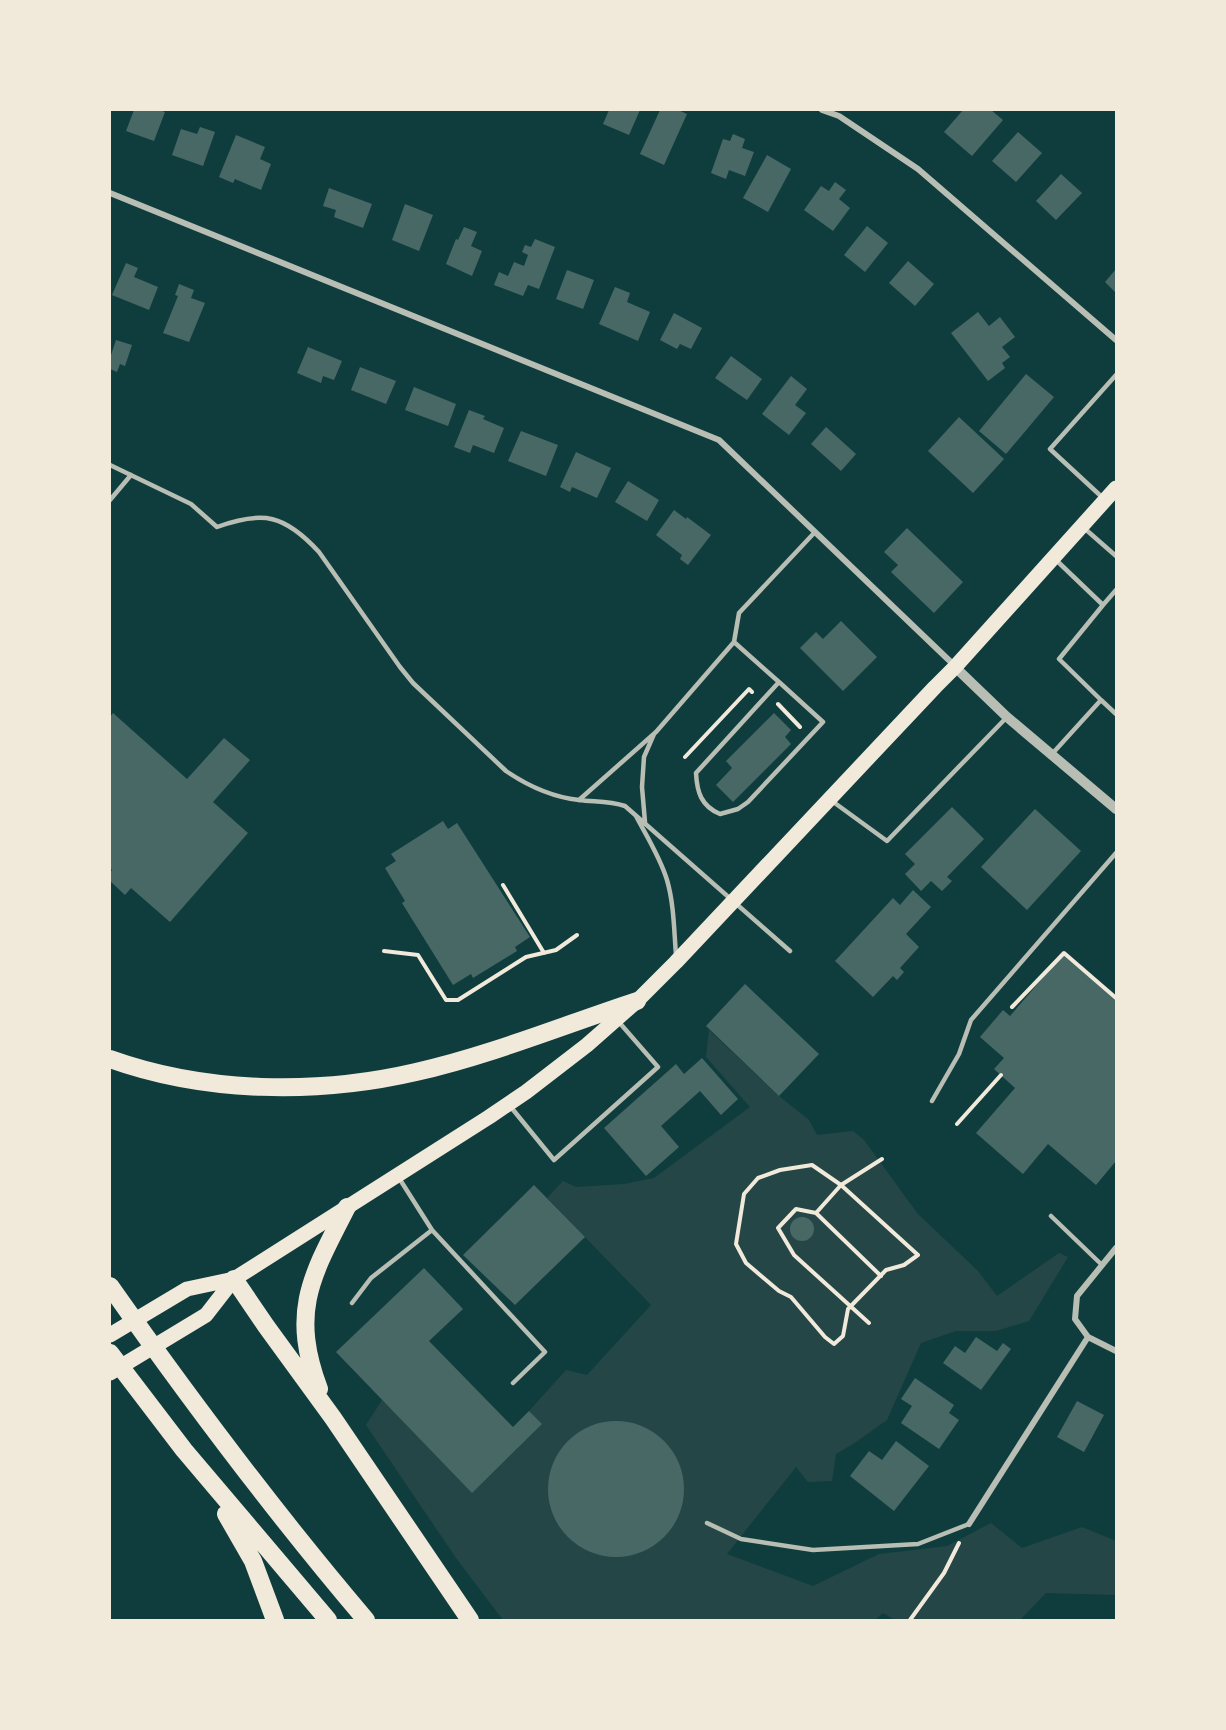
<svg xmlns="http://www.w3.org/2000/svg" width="1226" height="1730" viewBox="0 0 1226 1730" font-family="Barlow,sans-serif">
<rect width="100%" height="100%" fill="#0f3d3e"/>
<!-- green -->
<path fill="#244646" d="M 709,1030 L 779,1096 L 809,1120 L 817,1135 L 853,1131 L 864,1140 L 918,1214 L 978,1271 L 997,1296 L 1059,1253 L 1068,1257 L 1029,1321 L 996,1331 L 956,1331 L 921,1343 L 887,1420 L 856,1442 L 836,1454 L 832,1481 L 808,1482 L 796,1467 L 727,1554 L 813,1586 L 879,1554 L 947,1546 L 991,1523 L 1022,1548 L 1082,1527 L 1116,1541 L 1116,1595 L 1046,1593 L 1020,1620 L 895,1620 L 883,1613 L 875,1620 L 503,1620 L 456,1558 L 366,1425 L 382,1400 L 482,1482 L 518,1448 L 529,1411 L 566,1370 L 587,1375 L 651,1305 L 547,1198 L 563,1181 L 576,1187 L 624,1184 L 654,1178 L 750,1107 L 706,1057 Z"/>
<!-- building -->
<path fill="#486865" d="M 134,110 L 147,111 L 148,110 L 159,110 L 165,112 L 154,141 L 126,131 Z
M 609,110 L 640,110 L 629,135 L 603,124 Z
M 660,110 L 678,110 L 687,114 L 664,165 L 640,154 Z
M 963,110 L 991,110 L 1003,120 L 972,156 L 944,132 Z
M 200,127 L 215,132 L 203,166 L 172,155 L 181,129 L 197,134 Z
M 1018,132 L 1042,153 L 1016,182 L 992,161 Z
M 733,134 L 745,139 L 742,148 L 754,152 L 745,176 L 729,170 L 726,179 L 711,173 L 723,139 L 730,141 Z
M 236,135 L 265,147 L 260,159 L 271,164 L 261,190 L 235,179 L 233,183 L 219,177 Z
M 767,155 L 791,169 L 768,212 L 743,198 Z
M 1061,174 L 1082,193 L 1056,220 L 1036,201 Z
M 835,182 L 846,190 L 839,199 L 850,208 L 833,231 L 804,210 L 821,186 L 829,191 Z
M 329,188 L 372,204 L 363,228 L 334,217 L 336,210 L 323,206 Z
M 405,204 L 433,215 L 419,251 L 392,240 Z
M 867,226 L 888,243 L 865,272 L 844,255 Z
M 464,227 L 477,232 L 471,246 L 482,251 L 472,276 L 446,264 L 456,239 L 458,240 Z
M 535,239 L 555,247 L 539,289 L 528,285 L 523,296 L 494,285 L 499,272 L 508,276 L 514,262 L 524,266 L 528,255 L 522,252 L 525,245 L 531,247 Z
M 908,261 L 934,284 L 915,306 L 889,283 Z
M 126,263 L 138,268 L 134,277 L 158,287 L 149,310 L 112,295 Z
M 1116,269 L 1116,293 L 1105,282 Z
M 567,270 L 594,280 L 583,309 L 556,299 Z
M 179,284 L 194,290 L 191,298 L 205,303 L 189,342 L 163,333 L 178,296 L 175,295 Z
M 615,287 L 630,293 L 627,302 L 650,312 L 638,341 L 599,324 Z
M 978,312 L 989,326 L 1000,317 L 1015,337 L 1002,347 L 1010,357 L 1002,363 L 1005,368 L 988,381 L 951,333 Z
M 674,313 L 702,328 L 691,349 L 680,344 L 677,349 L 660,340 Z
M 116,340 L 132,345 L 125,366 L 120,364 L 117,372 L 110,369 L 110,358 Z
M 308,347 L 342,361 L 334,380 L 323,376 L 321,383 L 297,373 Z
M 731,356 L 762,379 L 747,400 L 715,378 Z
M 360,367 L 396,381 L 386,404 L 351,390 Z
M 1026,374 L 1054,397 L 1006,454 L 979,431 Z
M 791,376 L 807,389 L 795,405 L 806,413 L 789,435 L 762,414 Z
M 414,387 L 456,404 L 448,426 L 405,410 Z
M 469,410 L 485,416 L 483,419 L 504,428 L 494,453 L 473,445 L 470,453 L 454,447 Z
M 959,417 L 1004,459 L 973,493 L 928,451 Z
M 826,427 L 856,454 L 841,471 L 811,444 Z
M 521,431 L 558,445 L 546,476 L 508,461 Z
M 576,452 L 611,468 L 597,498 L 572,487 L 570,492 L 560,487 Z
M 628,481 L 659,500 L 647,521 L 615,502 Z
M 674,510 L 686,519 L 687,517 L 711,535 L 688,565 L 680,559 L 682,555 L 656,535 Z
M 907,528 L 963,582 L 934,613 L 891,572 L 898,565 L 884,552 Z
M 841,621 L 877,657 L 843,691 L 800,648 L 816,632 L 823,639 Z
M 113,713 L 187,779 L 224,738 L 250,760 L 213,802 L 248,833 L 170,922 L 131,888 L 125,895 L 110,881 L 110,873 L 112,870 L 110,868 L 110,717 Z
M 774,713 L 791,730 L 785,737 L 791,744 L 733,802 L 716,785 L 732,768 L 726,761 Z
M 952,807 L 984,839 L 947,877 L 952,881 L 942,891 L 931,881 L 921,891 L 905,874 L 915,864 L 905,854 Z
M 1035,809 L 1081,851 L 1027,910 L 981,867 Z
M 443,821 L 448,829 L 457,823 L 530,937 L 515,947 L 517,951 L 473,978 L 471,974 L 453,985 L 402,903 L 405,901 L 385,868 L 396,861 L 391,854 Z
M 913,890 L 931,907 L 906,934 L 919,947 L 900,968 L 904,972 L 897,980 L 893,976 L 873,997 L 835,961 L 893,898 L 900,905 Z
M 1064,953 L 1116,998 L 1116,1161 L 1096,1185 L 1048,1144 L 1023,1174 L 976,1133 L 1015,1088 L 994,1069 L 1004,1058 L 980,1037 L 1003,1010 L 1010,1016 Z
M 745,984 L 819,1054 L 779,1096 L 706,1026 Z
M 702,1058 L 738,1099 L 721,1115 L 700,1091 L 661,1126 L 679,1147 L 646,1176 L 604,1128 L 676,1064 L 684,1074 Z
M 534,1185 L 585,1237 L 515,1305 L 463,1255 Z
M790 1229a12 12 0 1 1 24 0a12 12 0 1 1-24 0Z
M 424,1268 L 463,1309 L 429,1341 L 513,1427 L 529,1411 L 542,1424 L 472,1493 L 336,1352 Z
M 976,1337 L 997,1351 L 1003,1343 L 1011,1349 L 981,1390 L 943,1363 L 955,1346 L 965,1353 Z
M 915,1378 L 954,1405 L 949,1413 L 959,1420 L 939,1449 L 901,1423 L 912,1406 L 901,1399 Z
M 1077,1401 L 1104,1415 L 1084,1452 L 1057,1437 Z
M548 1489a68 68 0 1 1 136 0a68 68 0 1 1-136 0Z
M 896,1441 L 929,1466 L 894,1511 L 850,1476 L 869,1451 L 882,1460 Z"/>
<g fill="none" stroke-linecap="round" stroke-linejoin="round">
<!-- path -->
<path stroke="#f1e9da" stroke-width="4" d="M 778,704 L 800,727
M 685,757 L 749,689 L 752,692
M 503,885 L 544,953
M 384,951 L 418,955 L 446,1000 L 458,1000 L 526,957 L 556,950 L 577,935
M 1012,1007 L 1064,953 L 1116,998
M 957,1124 L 1001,1075
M 816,1213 L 881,1276
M 869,1323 L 794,1255 L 778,1228 L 796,1209 L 816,1213 L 841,1185 L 918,1255 L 904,1265 L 886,1270 L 848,1309 L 843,1336 L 834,1344 L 825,1337 L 791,1297 L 779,1291 L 746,1263 L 736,1244 L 744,1194 L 758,1178 L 780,1170 L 812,1165 L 841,1185 L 882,1159
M 910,1620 L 944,1573 L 959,1543"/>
<!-- service -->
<path stroke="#b8beb3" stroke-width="4.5" d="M 110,465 L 191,504 L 217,527 C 263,510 285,515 319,552 L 400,667 L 413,683 L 506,771 C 528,786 552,797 579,800 C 595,802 609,801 625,806 L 790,951
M 1103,498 L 1050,449 L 1116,375
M 110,500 L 131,475
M 1084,528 L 1116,556
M 1103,605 L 1116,590
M 734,642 L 739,613 L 815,532
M 1101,700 L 1116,714
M 1052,754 L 1101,700 L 1059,659 L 1103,605 L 1056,560
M 579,800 L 656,732 L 734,642 L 779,682 L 696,773 C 697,792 701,806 720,814 L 738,809 L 748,802 L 823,722 L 779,682
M 832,801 L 887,841 L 1007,717
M 636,816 C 647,837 660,857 667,880 C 674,904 674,930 676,955
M 645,822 L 642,787 L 644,757 L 654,734
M 932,1101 L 959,1054 L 971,1020 L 1116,853
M 510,1106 L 554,1160 L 658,1067 L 618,1021
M 1051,1216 L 1102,1265
M 432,1230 L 545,1352 L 513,1383
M 352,1303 L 371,1278 L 432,1230 L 399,1178
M 707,1523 L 741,1539 L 813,1550 L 918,1544 L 969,1524"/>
<!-- minor -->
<path stroke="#b8beb3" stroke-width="6" d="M 822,110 L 839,116 L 918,169 L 1116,340
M 110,193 L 719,440 L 955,666
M 1088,1337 L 1116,1351
M 969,1524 L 1088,1337 L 1075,1319 L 1077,1296 L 1116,1248"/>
<!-- tertiary -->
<path stroke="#b8beb3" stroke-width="10" d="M 955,667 L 1007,717 L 1116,809"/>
<!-- primary -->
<path stroke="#f1e9da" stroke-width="15" d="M 110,1335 L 187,1289 L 234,1279
M 110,1373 L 206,1315 L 234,1279 L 489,1117 L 526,1092 L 587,1045 L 637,1001 L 676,962 L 935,687 L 955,667 L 1116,488"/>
<!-- motorway -->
<path stroke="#f1e9da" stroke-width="18" d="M 110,1059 C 205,1093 317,1095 416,1072 C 491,1055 564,1025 637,1001
M 234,1279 L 266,1326 L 333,1418 L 470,1620
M 110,1286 C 191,1401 275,1513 366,1620
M 110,1353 L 184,1450 L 328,1620
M 319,1389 C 290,1311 311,1277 347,1207
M 226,1514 L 253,1561 L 275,1620"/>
</g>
<!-- border -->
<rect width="1226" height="1730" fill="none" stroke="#f1e9da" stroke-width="222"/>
</svg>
